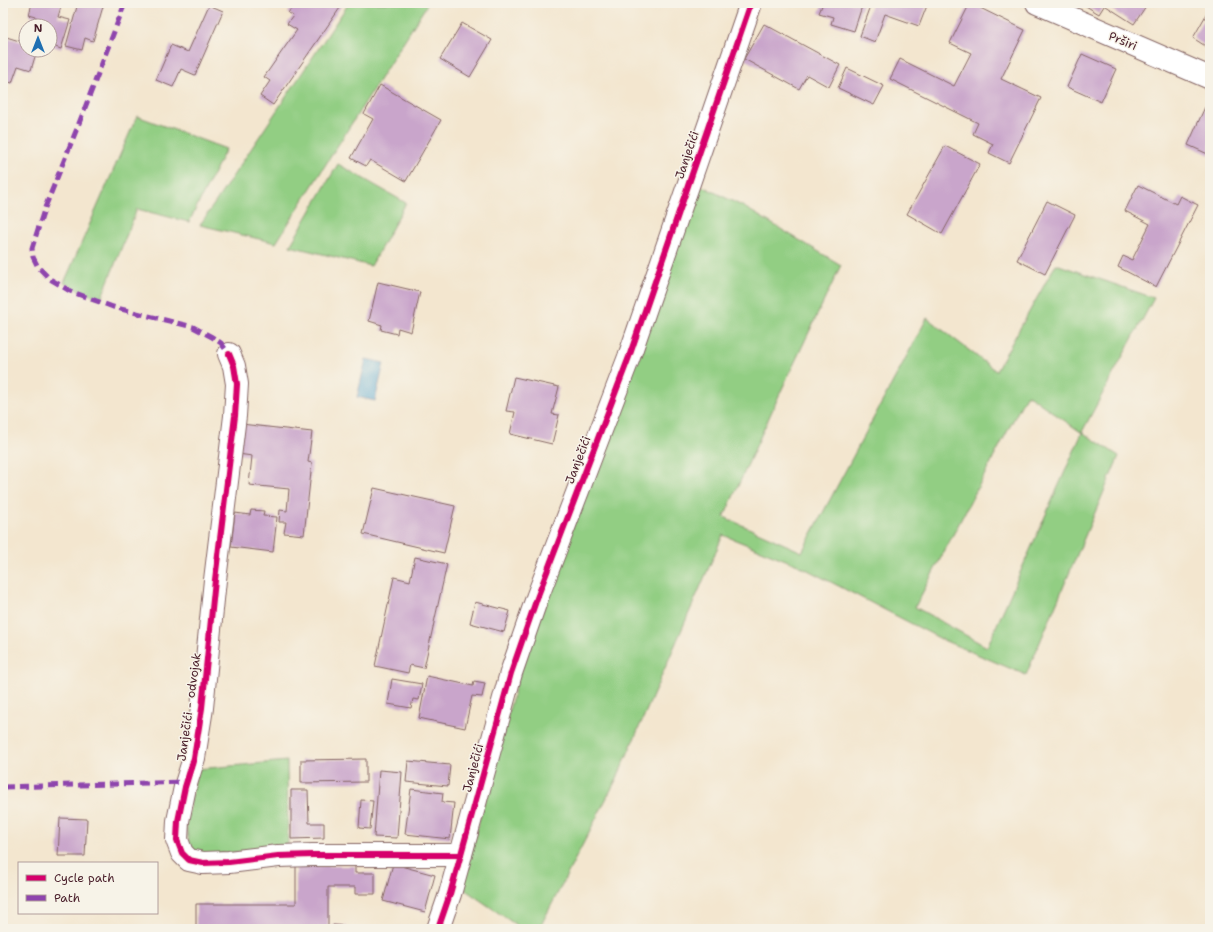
<svg xmlns="http://www.w3.org/2000/svg" width="1213" height="932" viewBox="0 0 1213 932" font-family="'Shantell Sans',sans-serif">
<rect width="100%" height="100%" fill="#f7f3e8"/>
<filter id="ink" filterUnits="userSpaceOnUse"><feTurbulence type="fractalNoise" baseFrequency=".025" numOctaves="2"/><feDisplacementMap in="SourceGraphic" scale="8" xChannelSelector="R" yChannelSelector="G"/><feConvolveMatrix kernelMatrix="1 2 1 2 8 2 1 2 1" color-interpolation-filters="sRGB"/></filter>
<filter id="wash" filterUnits="userSpaceOnUse"><feTurbulence type="fractalNoise" baseFrequency=".012" numOctaves="4" result="noise"/><feDisplacementMap in="SourceGraphic" scale="16" xChannelSelector="R" yChannelSelector="G"/><feGaussianBlur stdDeviation="0.9" result="paint"/><feColorMatrix in="noise" values="0 0 0 0 0 0 0 0 0 0 0 0 0 0 0 0 0 1.4 0 .05"/><feComposite in="paint" operator="in"/></filter>
<g filter="url(#wash)">
<rect width="100%" height="100%" fill="#f3e6cf"/>
<!-- green -->
<path fill="#92ce83" stroke="#6e7657" fill-rule="evenodd" d="M 349,3 L 428,3 L 276,243 L 200,225 Z
M 137,116 L 226,149 L 189,222 L 137,209 L 101,299 L 83,292 L 64,283 Z
M 338,164 L 406,203 L 371,266 L 290,246 Z
M 696,183 L 744,207 L 841,265 L 781,391 L 724,517 L 802,552 L 927,318 L 996,371 L 1056,264 L 1154,298 L 1082,432 L 1119,456 L 1026,675 L 943,640 L 798,565 L 723,535 L 617,778 L 539,929 L 522,929 L 461,887 L 517,681 ZM 1027,394 L 1082,433 L 987,647 L 915,607 Z
M 287,761 L 288,848 L 200,855 L 190,850 L 186,825 L 197,769 Z"/>
<!-- water -->
<path fill="#54a4ce" stroke="#4f627c" d="M 366,359 L 384,363 L 375,401 L 357,397 Z"/>
<g id="blocks">
<!-- building -->
<path fill="#c9a5cb" d="M 32,3 L 62,3 L 58,17 L 70,20 L 61,49 L 50,45 L 50,26 L 33,26 L 36,17 L 29,15 Z
M 78,3 L 104,3 L 93,41 L 85,38 L 82,50 L 66,46 Z
M 295,3 L 339,3 L 342,5 L 273,105 L 260,96 L 270,81 L 264,77 L 297,30 L 287,24 L 293,16 L 288,13 Z
M 823,3 L 863,3 L 854,31 L 831,24 L 833,17 L 819,13 Z
M 872,3 L 928,3 L 919,26 L 885,14 L 875,42 L 860,36 Z
M 970,3 L 1025,30 L 1001,79 L 1041,98 L 1009,163 L 989,153 L 993,144 L 973,134 L 978,123 L 890,79 L 900,59 L 954,86 L 971,53 L 950,43 Z
M 1081,3 L 1106,3 L 1099,14 Z
M 1108,3 L 1148,3 L 1134,24 L 1106,6 Z
M 209,5 L 223,11 L 195,75 L 181,69 L 173,87 L 156,80 L 171,45 L 188,52 Z
M 1210,8 L 1210,49 L 1193,38 Z
M 462,23 L 492,40 L 470,77 L 440,59 Z
M 764,24 L 840,65 L 829,87 L 807,75 L 799,89 L 744,59 Z
M 3,36 L 26,43 L 26,50 L 37,50 L 31,70 L 18,66 L 12,83 L 3,80 Z
M 1082,54 L 1116,69 L 1101,102 L 1067,87 Z
M 847,68 L 884,86 L 874,105 L 838,88 Z
M 380,85 L 441,120 L 406,181 L 370,160 L 366,166 L 351,158 L 373,119 L 364,114 Z
M 1205,107 L 1210,109 L 1210,155 L 1188,145 Z
M 945,146 L 980,164 L 942,234 L 907,214 Z
M 1138,185 L 1176,204 L 1180,196 L 1198,205 L 1156,287 L 1118,267 L 1123,256 L 1132,260 L 1150,224 L 1125,211 Z
M 1047,201 L 1075,215 L 1045,274 L 1017,260 Z
M 378,282 L 420,292 L 411,332 L 398,328 L 397,334 L 381,330 L 382,325 L 369,321 Z
M 514,377 L 559,387 L 552,414 L 559,415 L 552,444 L 510,434 L 515,412 L 506,411 Z
M 241,424 L 312,432 L 308,462 L 312,463 L 304,535 L 284,533 L 286,522 L 279,522 L 280,510 L 287,511 L 289,489 L 249,485 L 252,456 L 238,454 Z
M 374,488 L 455,506 L 444,553 L 363,534 Z
M 251,510 L 264,511 L 263,516 L 277,517 L 273,552 L 231,547 L 235,513 L 250,515 Z
M 415,557 L 447,564 L 424,668 L 410,665 L 408,673 L 375,666 L 394,577 L 410,581 Z
M 475,602 L 510,611 L 504,632 L 470,623 Z
M 427,676 L 473,686 L 474,681 L 485,683 L 482,697 L 472,696 L 465,728 L 419,718 Z
M 392,679 L 422,684 L 419,700 L 413,699 L 411,708 L 388,704 Z
M 366,759 L 366,782 L 301,783 L 301,760 Z
M 408,761 L 450,765 L 448,786 L 406,782 Z
M 379,770 L 402,772 L 397,838 L 374,837 Z
M 411,789 L 443,793 L 442,802 L 454,803 L 450,839 L 405,834 Z
M 291,790 L 308,790 L 309,823 L 324,823 L 324,838 L 291,839 Z
M 361,800 L 373,801 L 370,829 L 359,828 Z
M 60,818 L 87,819 L 85,856 L 58,856 Z
M 393,864 L 435,875 L 425,912 L 383,901 Z
M 296,866 L 355,866 L 355,873 L 375,873 L 375,894 L 355,894 L 355,887 L 328,887 L 328,929 L 196,929 L 196,904 L 296,904 Z
M 333,925 L 347,926 L 347,929 L 333,929 Z"/>
</g>
</g>
<g filter="url(#ink)">
<use href="#blocks" fill-opacity="0" stroke="#856564" stroke-width="1"/>
<g fill="none" stroke-linecap="round" stroke-linejoin="round">
<!-- minor casing -->
<g stroke="#856564" stroke-width="24">
<path id="minor" d="M 1037,3 L 1210,78
M 229,354 L 234,366 L 237,384 L 235,416 L 215,580 L 202,708 L 194,758 L 185,787 L 178,821 L 177,840 L 182,853 L 189,860 L 203,863 L 229,862 L 278,856 L 313,855 L 461,855
M 438,929 L 450,894 L 511,673 L 537,598 L 629,357 L 751,3"/>
</g>
<!-- minor -->
<use href="#minor" stroke="#fff" stroke-width="22"/>
<!-- quiet -->
<path stroke="#8e44ad" stroke-width="5" stroke-dasharray="10 5" stroke-linecap="butt" d="M 125,3 L 78,126 L 44,210 L 32,248 L 33,257 L 38,267 L 50,279 L 70,291 L 113,307 L 193,327 L 212,337 L 221,343 L 229,354
M 3,787 L 187,782"/>
<!-- cycleway casing -->
<g stroke="#f7f3e8" stroke-width="8">
<path id="cycleway" d="M 229,354 L 234,366 L 237,384 L 235,416 L 215,580 L 202,708 L 194,758 L 185,787 L 178,821 L 177,840 L 182,853 L 189,860 L 203,863 L 229,862 L 278,856 L 313,855 L 461,855
M 438,929 L 450,894 L 511,673 L 537,598 L 629,357 L 751,3"/>
</g>
<!-- cycleway -->
<use href="#cycleway" stroke="#d6006c" stroke-width="6"/>
</g>
</g>
<g text-anchor="middle" stroke-width="3" stroke-linejoin="round" paint-order="stroke">
<!-- street labels -->
<g font-size="12" fill="#4a1f2b" stroke="#f7f3e8">
<text transform="translate(1123 41) rotate(23)" y="4">Prširi</text>
<text transform="translate(687 155) rotate(-71)" y="4">Janječići</text>
<text transform="translate(578 460) rotate(-69)" y="4">Janječići</text>
<text transform="translate(189 707) rotate(-82)" y="4">Janječići - odvojak</text>
<text transform="translate(473 768) rotate(-75)" y="4">Janječići</text>
</g>
</g>
<!-- margin -->
<rect width="1213" height="932" fill="none" stroke="#f7f3e8" stroke-width="16"/>
<!-- legend -->
<rect x="18" y="862" width="140" height="52" fill="#f7f3e8" stroke="#b29e9c"/>
<rect x="26" y="875" width="20" height="6" fill="#d6006c" stroke="#b29e9c"/>
<text x="54" y="882" font-size="12" fill="#4a1f2b">Cycle path</text>
<rect x="26" y="895" width="20" height="6" fill="#8e44ad" stroke="#b29e9c"/>
<text x="54" y="902" font-size="12" fill="#4a1f2b">Path</text>
<!-- north arrow -->
<g transform="translate(38 38)"><circle r="19" fill="#f7f3e8" stroke="#b29e9c"/>
<path d="M0-3L7 15L0 10L-7 15Z" fill="#1f6fb2"/>
<text y="-6" font-size="11" font-weight="bold" text-anchor="middle" fill="#4a1f2b">N</text>
</g>
</svg>
